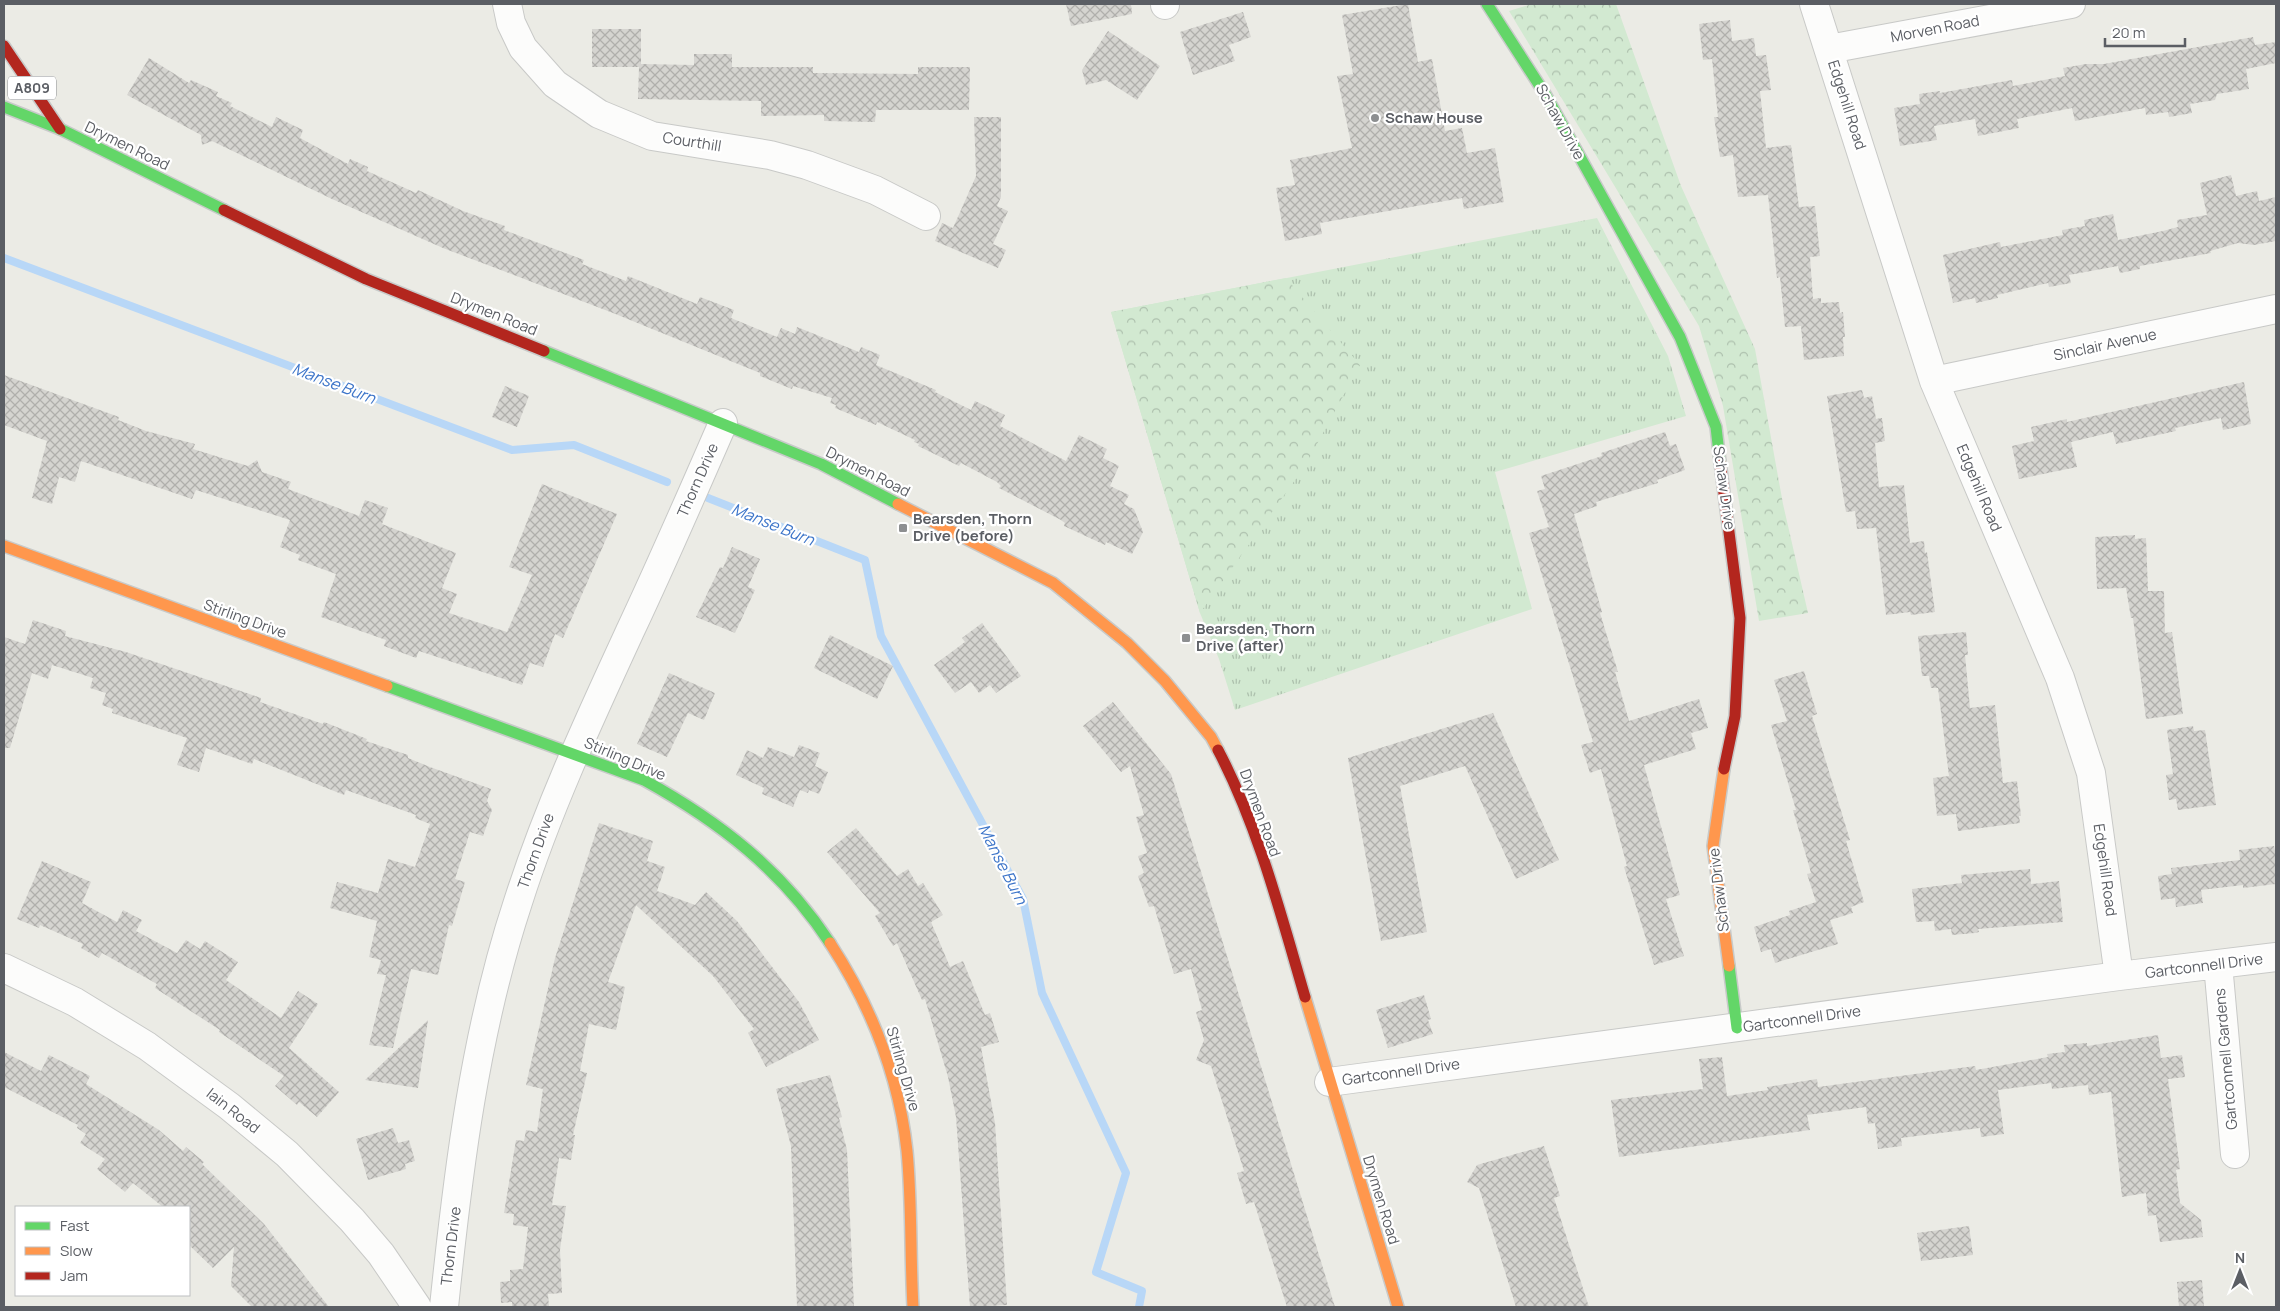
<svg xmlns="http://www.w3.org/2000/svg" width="2280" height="1311" viewBox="0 0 2280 1311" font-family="Manrope,sans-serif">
<defs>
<pattern id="grass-tufts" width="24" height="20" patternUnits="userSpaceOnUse" patternTransform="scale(1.25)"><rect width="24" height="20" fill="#d2e9d1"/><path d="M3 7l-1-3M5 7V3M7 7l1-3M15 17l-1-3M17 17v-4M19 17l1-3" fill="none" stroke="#adc0ad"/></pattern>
<pattern id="forest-crowns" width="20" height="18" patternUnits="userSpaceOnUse" patternTransform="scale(1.25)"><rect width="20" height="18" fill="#d2e9d1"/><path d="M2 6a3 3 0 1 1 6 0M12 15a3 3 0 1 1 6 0" fill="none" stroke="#adc0ad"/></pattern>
<pattern id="building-cross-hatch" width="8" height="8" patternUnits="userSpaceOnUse" patternTransform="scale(1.25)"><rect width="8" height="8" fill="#d5d4d0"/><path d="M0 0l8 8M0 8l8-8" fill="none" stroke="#b0afac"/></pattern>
</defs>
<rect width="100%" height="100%" fill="#ebebe5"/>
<!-- grass -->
<path fill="url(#grass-tufts)" d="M 1597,218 L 1668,356 L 1686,416 L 1495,472 L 1532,609 L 1235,710 L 1219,659 L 1200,613 L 1111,312 Z"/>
<!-- forest -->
<path fill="url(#forest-crowns)" d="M 1532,4 L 1616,4 L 1681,186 L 1755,349 L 1783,504 L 1808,613 L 1759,621 L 1723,406 L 1699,326 L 1509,11 Z
M 1286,278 L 1360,365 L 1305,466 L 1200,613 L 1111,312 Z"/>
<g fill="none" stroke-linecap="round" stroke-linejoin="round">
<!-- stream -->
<path stroke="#b8d7f7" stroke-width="8" d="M 4,258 L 512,450 L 574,445 L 667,482
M 708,498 L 865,560 L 881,636 L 1023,899 L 1042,993 L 1126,1173 L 1096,1272 L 1142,1291 L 1139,1307"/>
</g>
<!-- building -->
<path fill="url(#building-cross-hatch)" d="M 1066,4 L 1131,4 L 1132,14 L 1071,26 Z
M 1408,4 L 1418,62 L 1432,59 L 1445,131 L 1462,128 L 1467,153 L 1495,148 L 1504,202 L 1464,209 L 1462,198 L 1320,223 L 1322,234 L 1285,241 L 1276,188 L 1295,185 L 1290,160 L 1352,148 L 1337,76 L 1353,74 L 1342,15 Z
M 1243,12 L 1251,37 L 1229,45 L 1235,61 L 1193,75 L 1180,32 Z
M 1730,20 L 1732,41 L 1754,38 L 1756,56 L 1766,55 L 1771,90 L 1760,91 L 1766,148 L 1791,145 L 1799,207 L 1815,206 L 1820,256 L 1810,257 L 1813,299 L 1821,298 L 1821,303 L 1839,302 L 1840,313 L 1843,312 L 1845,337 L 1843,337 L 1844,356 L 1804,360 L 1801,326 L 1785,327 L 1780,277 L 1777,278 L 1768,195 L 1738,197 L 1733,155 L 1720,157 L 1714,117 L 1718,117 L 1712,59 L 1703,60 L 1699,24 Z
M 592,29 L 641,29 L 641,64 L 694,65 L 694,54 L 732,54 L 732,67 L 813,67 L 813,73 L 918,74 L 918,67 L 970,67 L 969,110 L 876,110 L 875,122 L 824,121 L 824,115 L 761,116 L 761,101 L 638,99 L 639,67 L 592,67 Z
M 1108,31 L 1160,66 L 1137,100 L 1106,80 L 1086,85 L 1082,70 Z
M 2253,37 L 2255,45 L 2276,42 L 2276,63 L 2246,69 L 2249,89 L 2217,94 L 2215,100 L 2190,104 L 2192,113 L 2169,117 L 2168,112 L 2146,115 L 2145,108 L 2075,121 L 2072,108 L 2017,119 L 2019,128 L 1978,136 L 1975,119 L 1934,126 L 1937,140 L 1900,146 L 1894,108 L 1920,104 L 1919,94 L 1940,91 L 1940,93 L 2012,80 L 2013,86 L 2065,76 L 2063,68 L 2086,64 L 2104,64 Z
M 149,58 L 189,83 L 191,80 L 218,92 L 216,96 L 232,103 L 230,106 L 272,127 L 276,117 L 303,130 L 300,138 L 348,164 L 350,159 L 368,167 L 367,171 L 416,193 L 418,190 L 463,211 L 505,226 L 504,230 L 584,260 L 582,264 L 626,281 L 628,276 L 697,304 L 700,297 L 734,310 L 731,318 L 777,337 L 781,328 L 795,334 L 797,327 L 859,352 L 861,347 L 880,355 L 876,365 L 936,390 L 935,392 L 971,410 L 975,401 L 1005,415 L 1000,426 L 1066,461 L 1079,435 L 1107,449 L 1103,458 L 1119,466 L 1110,486 L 1129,495 L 1124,504 L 1134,509 L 1143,532 L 1132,554 L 1106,542 L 1105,545 L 1064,526 L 1065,523 L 1061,520 L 999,488 L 1001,486 L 997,482 L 961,463 L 959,466 L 918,446 L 919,444 L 914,442 L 915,440 L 877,422 L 876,425 L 835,408 L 836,405 L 830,403 L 832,398 L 793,386 L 792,389 L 777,383 L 760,376 L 760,373 L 613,313 L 443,248 L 332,199 L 212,141 L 202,145 L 201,135 L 127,95 Z
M 974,117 L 1001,117 L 1001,197 L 997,206 L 1008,211 L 993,244 L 1006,250 L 998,268 L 935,241 L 942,223 L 953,228 L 976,176 Z
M 2231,175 L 2236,196 L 2257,191 L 2259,201 L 2276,197 L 2276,241 L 2254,245 L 2238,243 L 2210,251 L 2211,253 L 2140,266 L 2140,269 L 2120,273 L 2118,266 L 2069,275 L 2071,283 L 2049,287 L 2048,283 L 1997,295 L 1998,298 L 1976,303 L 1975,298 L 1953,303 L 1943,255 L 2000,242 L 2001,247 L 2063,235 L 2062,230 L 2085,226 L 2084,220 L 2113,214 L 2118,240 L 2163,231 L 2178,227 L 2177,220 L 2207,215 L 2200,183 Z
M 4,375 L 119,417 L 118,420 L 146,431 L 195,444 L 193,449 L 248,466 L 257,460 L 262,472 L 291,482 L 288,489 L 359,516 L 365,500 L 388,508 L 382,524 L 456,553 L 442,588 L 457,594 L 449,613 L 507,632 L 532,575 L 509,567 L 542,484 L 617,514 L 563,638 L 555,634 L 543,667 L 530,663 L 522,685 L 419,651 L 416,658 L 384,646 L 386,640 L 321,617 L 336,574 L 298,560 L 300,555 L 280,547 L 290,520 L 196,490 L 192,499 L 81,461 L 75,482 L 59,477 L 52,504 L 32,498 L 47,441 L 4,425 Z
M 2244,382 L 2251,424 L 2223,430 L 2221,418 L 2175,428 L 2176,431 L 2116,444 L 2113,432 L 2071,442 L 2077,467 L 2019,479 L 2012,446 L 2034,441 L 2031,427 L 2067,419 L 2067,422 Z
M 505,386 L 529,396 L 517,427 L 492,417 Z
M 1862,390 L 1864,398 L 1872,396 L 1876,419 L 1882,418 L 1885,441 L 1875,443 L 1879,487 L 1904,485 L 1910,543 L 1924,541 L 1925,553 L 1927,552 L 1935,612 L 1911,615 L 1910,612 L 1886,615 L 1876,528 L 1857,529 L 1855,511 L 1846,512 L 1827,396 Z
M 1665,432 L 1670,446 L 1676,444 L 1685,470 L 1657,480 L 1658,483 L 1596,502 L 1597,506 L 1574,514 L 1602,612 L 1600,613 L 1618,672 L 1615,672 L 1629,721 L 1699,699 L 1708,728 L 1691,733 L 1696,749 L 1644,765 L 1680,895 L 1666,899 L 1684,956 L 1654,965 L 1624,867 L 1627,866 L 1601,769 L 1590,773 L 1581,745 L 1593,742 L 1529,533 L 1549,527 L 1537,491 L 1545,489 L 1541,476 L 1602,456 L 1601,453 Z
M 2135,535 L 2135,539 L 2146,538 L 2148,591 L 2164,591 L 2165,633 L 2172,632 L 2183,714 L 2146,719 L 2133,618 L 2131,618 L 2126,588 L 2097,589 L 2095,537 Z
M 732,547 L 760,559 L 748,587 L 755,590 L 735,633 L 696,617 L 720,567 L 723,568 Z
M 33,620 L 66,631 L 65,636 L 126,652 L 261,698 L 260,702 L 323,724 L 324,722 L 367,739 L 366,741 L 408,755 L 408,758 L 430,767 L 491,789 L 487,801 L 492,810 L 483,836 L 470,832 L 455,879 L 465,882 L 452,926 L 449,925 L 438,975 L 411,969 L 393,1048 L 369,1045 L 386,975 L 377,974 L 381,960 L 369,957 L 377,921 L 330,908 L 337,882 L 378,893 L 388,859 L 415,867 L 430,824 L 415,818 L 416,815 L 346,790 L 344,795 L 254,759 L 252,764 L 206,748 L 199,772 L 177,765 L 187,738 L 112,713 L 113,709 L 102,705 L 106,693 L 90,688 L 93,678 L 52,665 L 48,679 L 32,673 L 10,748 L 4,748 L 4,637 L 25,644 Z
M 982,623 L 1021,676 L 996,693 L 990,685 L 979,693 L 971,682 L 955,693 L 934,665 L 965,642 L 962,638 Z
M 1966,632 L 1968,655 L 1965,655 L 1970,708 L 1995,705 L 2003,783 L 2017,781 L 2021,816 L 2019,816 L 2020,823 L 1958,831 L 1956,814 L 1937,816 L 1933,778 L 1949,776 L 1938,688 L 1931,688 L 1929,676 L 1922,676 L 1918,636 Z
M 830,635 L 893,666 L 877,699 L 814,668 Z
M 1804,671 L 1817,714 L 1812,716 L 1850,840 L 1846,841 L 1864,902 L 1851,907 L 1853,913 L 1830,920 L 1838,944 L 1775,963 L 1771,949 L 1761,952 L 1754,927 L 1790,915 L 1789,911 L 1816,902 L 1807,874 L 1811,873 L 1793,810 L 1796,810 L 1771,725 L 1787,721 L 1774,680 Z
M 669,673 L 715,693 L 704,720 L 688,713 L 667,757 L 637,744 Z
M 1113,702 L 1171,774 L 1335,1307 L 1287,1307 L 1254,1202 L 1246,1204 L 1237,1173 L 1244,1171 L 1211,1066 L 1196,1060 L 1204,1040 L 1196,1012 L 1202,1010 L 1191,969 L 1174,974 L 1154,906 L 1149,907 L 1138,876 L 1144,873 L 1138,856 L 1147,853 L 1136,817 L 1144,815 L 1130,766 L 1121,772 L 1083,726 Z
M 1493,713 L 1559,860 L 1516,879 L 1465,766 L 1400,786 L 1427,932 L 1381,941 L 1348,758 Z
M 2193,726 L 2194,731 L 2205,730 L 2216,805 L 2178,810 L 2176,799 L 2169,800 L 2166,775 L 2173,774 L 2167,730 Z
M 799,745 L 820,753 L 815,766 L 828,772 L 819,794 L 809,790 L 808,793 L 800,790 L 793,807 L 762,794 L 764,788 L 736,775 L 747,750 L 763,758 L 768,747 L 794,757 Z
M 599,823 L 653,841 L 647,861 L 665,867 L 657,891 L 695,905 L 706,892 L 737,921 L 799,1002 L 819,1040 L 766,1067 L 748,1033 L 754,1029 L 713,976 L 636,905 L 608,982 L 625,987 L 616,1030 L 589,1024 L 580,1071 L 587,1073 L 573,1135 L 575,1135 L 571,1160 L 559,1158 L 552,1205 L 566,1206 L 560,1250 L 562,1293 L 548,1294 L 549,1307 L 512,1307 L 512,1302 L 501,1303 L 500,1282 L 510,1281 L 510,1270 L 523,1269 L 528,1227 L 513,1225 L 514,1214 L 504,1213 L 516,1140 L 524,1141 L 526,1130 L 537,1132 L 543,1089 L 526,1085 L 555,958 Z
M 856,828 L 897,876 L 908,869 L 918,886 L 923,883 L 943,915 L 931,922 L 950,967 L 963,961 L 985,1015 L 990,1013 L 999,1042 L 981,1047 L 995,1123 L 1007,1305 L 970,1307 L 956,1117 L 948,1077 L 925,999 L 922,1000 L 897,943 L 893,946 L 875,916 L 880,913 L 827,852 Z
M 2274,846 L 2276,855 L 2276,884 L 2243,888 L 2243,885 L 2201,890 L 2203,903 L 2176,907 L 2175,898 L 2161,900 L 2158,876 L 2172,874 L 2171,868 L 2240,860 L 2239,850 Z
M 42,861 L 91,882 L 82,903 L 117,922 L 123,910 L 142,920 L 136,931 L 177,953 L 186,940 L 200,949 L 205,941 L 238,962 L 226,980 L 281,1018 L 298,991 L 318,1004 L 289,1048 L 339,1092 L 317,1117 L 299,1102 L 297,1105 L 275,1086 L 284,1076 L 219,1032 L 220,1030 L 155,988 L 157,984 L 102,953 L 99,958 L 81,948 L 83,944 L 40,925 L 39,928 L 17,919 Z
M 2030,869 L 2031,884 L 2059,881 L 2063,922 L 1978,929 L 1979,932 L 1975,933 L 1952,935 L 1951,929 L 1935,931 L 1934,921 L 1916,922 L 1912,889 L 1962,883 L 1961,875 Z
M 1424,995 L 1431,1019 L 1428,1020 L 1433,1034 L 1388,1048 L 1376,1010 Z
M 428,1020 L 418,1088 L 365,1080 Z
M 2158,1035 L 2161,1058 L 2182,1055 L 2185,1077 L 2168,1079 L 2180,1169 L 2176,1170 L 2180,1203 L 2201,1220 L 2203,1237 L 2160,1242 L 2156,1215 L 2148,1216 L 2146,1193 L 2122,1197 L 2111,1092 L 2089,1095 L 2088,1085 L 2052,1089 L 2051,1083 L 1998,1090 L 2004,1134 L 1981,1137 L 1980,1128 L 1901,1138 L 1902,1146 L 1878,1149 L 1875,1123 L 1868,1124 L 1866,1107 L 1807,1115 L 1810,1130 L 1619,1157 L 1611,1100 L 1703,1089 L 1699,1059 L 1722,1057 L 1727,1096 L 1768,1090 L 1767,1087 L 1817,1079 L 1818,1087 L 1975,1066 L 1976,1070 L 2048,1057 L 2047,1054 L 2065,1052 L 2064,1045 L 2087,1043 L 2087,1046 Z
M 4,1052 L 41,1071 L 49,1055 L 90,1076 L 86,1084 L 159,1130 L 183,1151 L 186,1147 L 204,1162 L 202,1164 L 264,1224 L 329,1307 L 252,1307 L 231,1286 L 234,1247 L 213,1268 L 189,1245 L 189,1207 L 163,1207 L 133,1183 L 125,1192 L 97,1169 L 105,1159 L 80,1143 L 86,1134 L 77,1128 L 78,1125 L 4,1087 Z
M 830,1075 L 842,1117 L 839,1118 L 847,1150 L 854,1307 L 797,1307 L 791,1146 L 776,1089 Z
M 393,1128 L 398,1143 L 409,1140 L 415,1161 L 405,1164 L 406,1169 L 368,1180 L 356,1139 Z
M 1544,1146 L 1560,1196 L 1554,1198 L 1589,1307 L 1516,1307 L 1479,1188 L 1467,1182 L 1477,1165 Z
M 1969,1226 L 1973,1255 L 1921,1261 L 1917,1233 Z
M 2202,1280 L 2204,1307 L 2179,1307 L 2177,1282 Z"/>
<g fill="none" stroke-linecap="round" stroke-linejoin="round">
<!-- street casing -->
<g stroke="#c8c9c7" stroke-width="30">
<path id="street" d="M 507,4 L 511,23 L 523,48 L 555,84 L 599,114 L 652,136 L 770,155 L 807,165 L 875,190 L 926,216
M 1814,4 L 1934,381 L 2060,678 L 2091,773 L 2119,976
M 1165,5 L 1165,4
M 1829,49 L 2071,4
M 1934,381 L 2276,309
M 2218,964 L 2235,1154
M 4,968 L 75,1002 L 147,1046 L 229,1106 L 287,1154 L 352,1220 L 381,1254 L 417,1307
M 1329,1082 L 2119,976 L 2276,957
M 444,1307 C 458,1171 475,1032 518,902 C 548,808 590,718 631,629 C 663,561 693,492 723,423"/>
</g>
<!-- fast casing -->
<g stroke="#c8cac9" stroke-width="14">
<path id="fast" d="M 1487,4 L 1545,94 L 1680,337 L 1716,427 L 1720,462
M 4,107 L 60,129 L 224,210
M 544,351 L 821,464 L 898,504
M 387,686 L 644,780 C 720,822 782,870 830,943
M 1729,966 L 1737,1028"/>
</g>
<!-- slow casing -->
<g stroke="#c8cac9" stroke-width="14">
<path id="slow" d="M 898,504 L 1053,583 L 1127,643 L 1165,681 L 1211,737 L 1218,750
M 4,546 L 387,686
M 1724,769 L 1713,846 L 1729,966
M 830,943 C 871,1006 899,1077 907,1151 C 912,1203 910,1255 913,1307
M 1305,997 L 1398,1307"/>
</g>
<!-- jam casing -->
<g stroke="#c8cac9" stroke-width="14">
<path id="jam" d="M 4,46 L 60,129
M 224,210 L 366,279 L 544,351
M 1720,462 L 1740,618 L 1735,716 L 1724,769
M 1218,750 C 1258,826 1281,915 1305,997"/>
</g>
<!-- street -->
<use href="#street" stroke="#fcfcfb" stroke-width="28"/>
<!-- fast -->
<use href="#fast" stroke="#63d668" stroke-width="11"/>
<!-- slow -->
<use href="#slow" stroke="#ff974d" stroke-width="11"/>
<!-- jam -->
<use href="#jam" stroke="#b3261e" stroke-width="11"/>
</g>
<!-- markers -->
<g fill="#8d8f91" stroke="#fff" stroke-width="2">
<circle cx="1375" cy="118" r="5"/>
<rect x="898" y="523" width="10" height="10" rx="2.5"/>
<rect x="1181" y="633" width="10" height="10" rx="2.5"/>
</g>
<g text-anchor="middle" stroke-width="4.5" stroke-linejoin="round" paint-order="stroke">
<!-- shield labels -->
<rect fill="#fff" stroke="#8c8e92" stroke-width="1" x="8" y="76.5" width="48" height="23" rx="4"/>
<g font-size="14" font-weight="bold" fill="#5b5e64">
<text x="32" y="93">A809</text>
</g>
<!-- street labels -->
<g font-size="15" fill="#5b5e64" stroke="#fff">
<text transform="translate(1935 29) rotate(-11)" y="5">Morven Road</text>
<text transform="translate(1847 105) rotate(72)" y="5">Edgehill Road</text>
<text transform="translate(1560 122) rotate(61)" y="5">Schaw Drive</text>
<text transform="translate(692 142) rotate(9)" y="5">Courthill</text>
<text transform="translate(127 146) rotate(26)" y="5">Drymen Road</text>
<text transform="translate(494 314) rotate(22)" y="5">Drymen Road</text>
<text transform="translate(2105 345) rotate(-12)" y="5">Sinclair Avenue</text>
<text transform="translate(868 472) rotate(27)" y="5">Drymen Road</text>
<text transform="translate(698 480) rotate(-66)" y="5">Thorn Drive</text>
<text transform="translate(1724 488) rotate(82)" y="5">Schaw Drive</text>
<text transform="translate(1979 488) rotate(67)" y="5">Edgehill Road</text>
<text transform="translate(245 619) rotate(20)" y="5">Stirling Drive</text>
<text transform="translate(625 759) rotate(23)" y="5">Stirling Drive</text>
<text transform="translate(1260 813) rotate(70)" y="5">Drymen Road</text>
<text transform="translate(536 851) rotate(-70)" y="5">Thorn Drive</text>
<text transform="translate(2105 870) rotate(82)" y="5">Edgehill Road</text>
<text transform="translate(1719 890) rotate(-97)" y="5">Schaw Drive</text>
<text transform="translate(2204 966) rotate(-7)" y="5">Gartconnell Drive</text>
<text transform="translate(1802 1019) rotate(-8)" y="5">Gartconnell Drive</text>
<text transform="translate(2226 1059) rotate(-95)" y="5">Gartconnell Gardens</text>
<text transform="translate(903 1069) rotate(74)" y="5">Stirling Drive</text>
<text transform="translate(1401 1072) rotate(-8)" y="5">Gartconnell Drive</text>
<text transform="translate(233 1111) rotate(38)" y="5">Iain Road</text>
<text transform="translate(1381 1200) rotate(73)" y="5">Drymen Road</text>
<text transform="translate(451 1246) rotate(-83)" y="5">Thorn Drive</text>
</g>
<!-- poi labels -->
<g font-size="15" font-weight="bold" fill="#5b5e64" stroke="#fff" text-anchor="start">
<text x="1385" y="123">Schaw House</text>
<text x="913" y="524">Bearsden, Thorn<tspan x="913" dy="17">Drive (before)</tspan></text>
<text x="1196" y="634">Bearsden, Thorn<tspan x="1196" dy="17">Drive (after)</tspan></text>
</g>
<!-- water labels -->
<g font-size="16" font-style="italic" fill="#3d75c9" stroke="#fff">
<text transform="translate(334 383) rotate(21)" y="6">Manse Burn</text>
<text transform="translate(773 524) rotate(22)" y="6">Manse Burn</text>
<text transform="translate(1003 864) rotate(63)" y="6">Manse Burn</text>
</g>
</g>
<!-- border -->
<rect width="2280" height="1311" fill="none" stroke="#5b5e64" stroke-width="10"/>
<!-- legend -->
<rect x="15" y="1206" width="175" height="90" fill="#ffffff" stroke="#bdbfc1"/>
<rect x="25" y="1222" width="25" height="8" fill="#63d668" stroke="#bdbfc1"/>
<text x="60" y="1231" font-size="15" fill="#5b5e64">Fast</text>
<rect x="25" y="1247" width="25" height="8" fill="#ff974d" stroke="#bdbfc1"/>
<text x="60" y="1256" font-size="15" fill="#5b5e64">Slow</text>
<rect x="25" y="1272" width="25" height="8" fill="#b3261e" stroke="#bdbfc1"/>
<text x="60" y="1281" font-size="15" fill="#5b5e64">Jam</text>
<!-- north arrow -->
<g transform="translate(2240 1271)" stroke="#ffffff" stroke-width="4" paint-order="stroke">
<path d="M0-4L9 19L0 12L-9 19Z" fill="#5b5e64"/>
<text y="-8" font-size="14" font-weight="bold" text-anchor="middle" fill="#5b5e64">N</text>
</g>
<!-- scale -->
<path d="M2105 38v8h80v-8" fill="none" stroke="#5b5e64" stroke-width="2.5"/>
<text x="2112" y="38" font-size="15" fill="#5b5e64" stroke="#ffffff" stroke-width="4" paint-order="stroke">20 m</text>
</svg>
